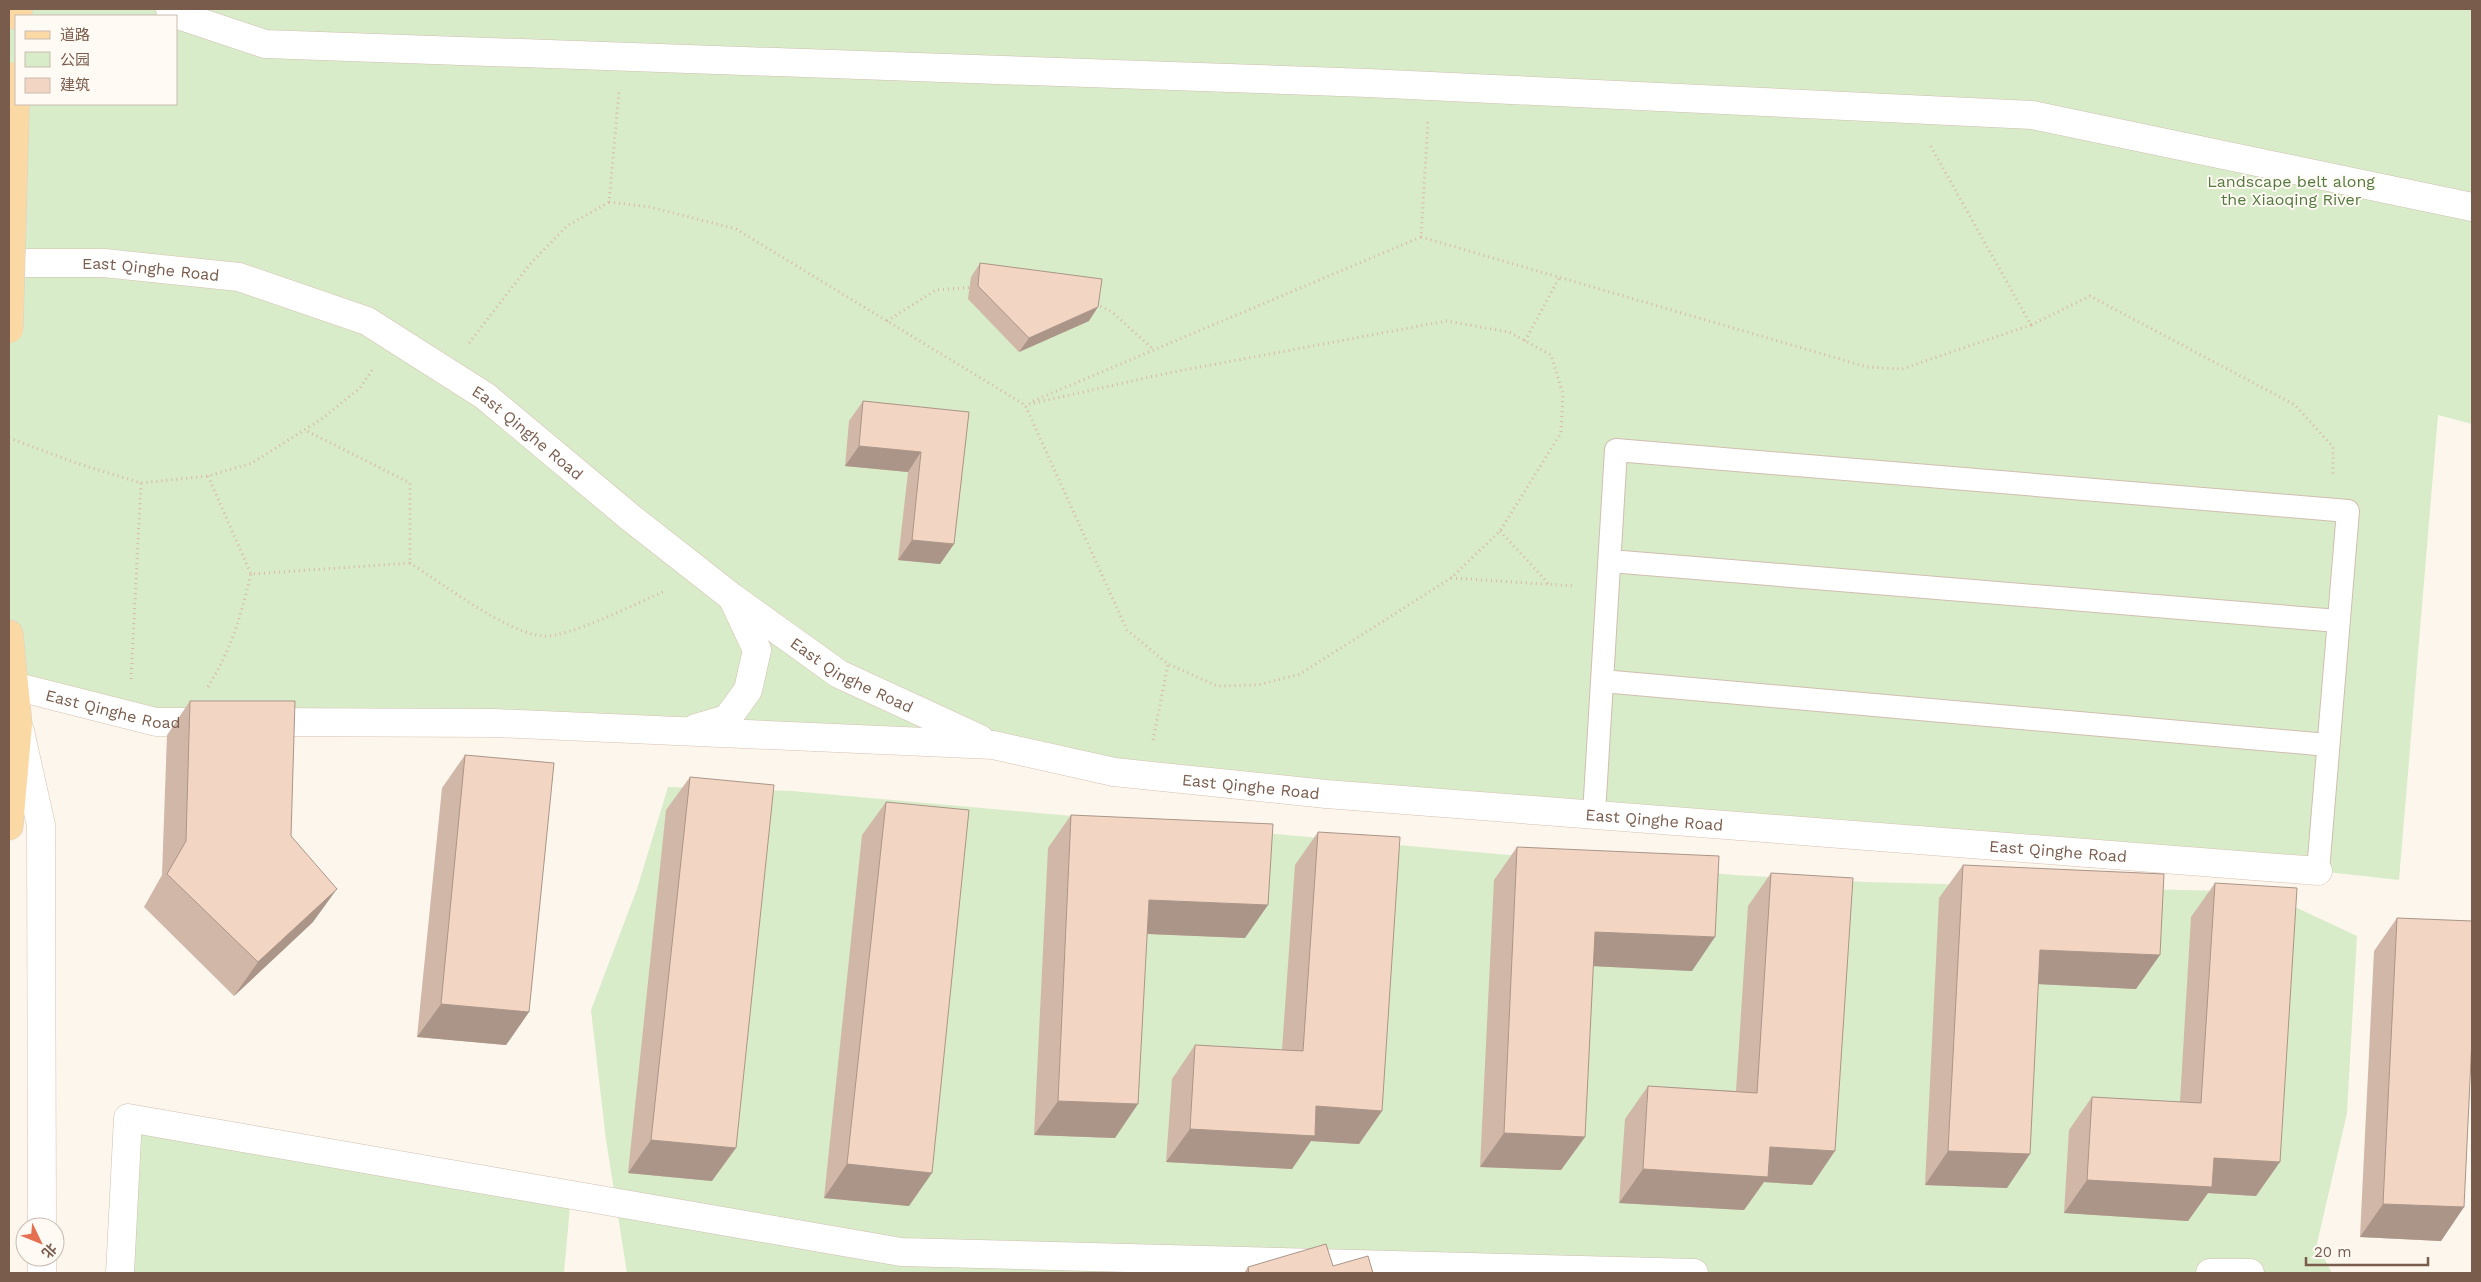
<svg xmlns="http://www.w3.org/2000/svg" width="2481" height="1282" viewBox="0 0 2481 1282" font-family="'Work Sans','Noto Sans SC',sans-serif">
<rect width="100%" height="100%" fill="#fdf6ec"/>
<!-- green -->
<path fill="#d8ecc9" fill-rule="evenodd" d="M 9,9 L 2472,9 L 2472,424 L 2438,415 L 2399,880 L 2318,871 L 1594,814 L 993,745 L 156,722 L 9,683 ZM 16,16 L 176,16 L 176,104 L 16,104 Z
M 668,787 L 792,791 L 1735,875 L 1866,882 L 2263,892 L 2357,936 L 2347,1113 L 2317,1244 L 2332,1273 L 627,1273 L 606,1140 L 591,1010 L 637,889 Z
M 128,1118 L 571,1195 L 564,1273 L 120,1273 Z"/>
<g fill="none" stroke-linecap="round" stroke-linejoin="round">
<!-- lane casing -->
<g stroke="#d1beb0" stroke-width="24">
<path id="lane" d="M 1610,561 L 2338,621
M 1602,681 L 2328,745
M 1594,814 L 1616,450 L 2348,511 L 2318,871"/>
</g>
<!-- street casing -->
<g stroke="#d1beb0" stroke-width="29">
<path id="street" d="M 170,9 L 175,14 L 265,44 L 1368,83 L 2032,115 L 2472,207
M 120,1273 L 128,1118 L 901,1252 L 1694,1273
M 2210,1273 L 2250,1273"/>
</g>
<!-- secondary casing -->
<g stroke="#d6c0b0" stroke-width="29">
<g id="secondary">
<path id="s1" d="M 9,263 L 104,263 L 239,277 L 367,321 L 485,396 L 631,518 L 733,598 L 839,674 L 980,739"/>
<path id="s2" d="M 14,686 L 156,722 L 213,722"/>
<path id="s3" d="M 256,722 L 495,723 L 993,745 L 1114,772 L 1326,794 L 2318,871"/>
<path d="M 696,728 L 727,719 L 748,690 L 757,650 L 733,599"/>
<path d="M 20,731 L 41,825 L 42,1227"/>
<path d="M 42,1257 L 42,1273"/>
</g>
</g>
<!-- primary casing -->
<g stroke="#dad1cd" stroke-width="29">
<path id="primary" d="M 18,16 L 18,9
M 9,634 L 18,724 L 9,826"/>
</g>
<!-- path -->
<path stroke="#d9b8a5" stroke-width="3" stroke-dasharray="1 4" stroke-linecap="butt" d="M 609,202 L 650,207 L 736,229 L 1025,405 L 1127,630 L 1168,664 L 1217,686 L 1258,685 L 1300,674 L 1451,578 L 1500,531 L 1561,433 L 1563,394 L 1551,355 L 1509,332 L 1446,321 L 1168,373 L 1025,405
M 1421,237 L 1867,367 L 1902,369 L 2031,325 L 1930,145
M 1096,304 L 1112,312 L 1154,350
M 887,321 L 936,290 L 974,287
M 2031,325 L 2090,296 L 2295,405 L 2333,447 L 2333,476
M 1525,341 L 1559,278
M 469,343 L 531,263 L 567,226 L 609,202 L 619,92
M 1033,401 L 1421,237 L 1428,121
M 9,438 L 76,463 L 141,483 L 208,476 L 252,463 L 323,418 L 360,388 L 374,367
M 208,476 L 251,574 L 410,563 L 410,483 L 305,430
M 1500,531 L 1549,584
M 410,563 C 443,584 507,633 543,636 C 569,638 639,602 665,591
M 1451,578 L 1575,586
M 131,679 L 141,483
M 208,687 C 232,647 240,619 251,574
M 1153,740 L 1168,664"/>
<!-- lane -->
<use href="#lane" stroke="#fff" stroke-width="22"/>
<!-- street -->
<use href="#street" stroke="#fff" stroke-width="28"/>
<!-- secondary -->
<use href="#secondary" stroke="#fff" stroke-width="28"/>
<!-- primary -->
<use href="#primary" stroke="#fbd9a5" stroke-width="28"/>
<!-- primary-bridge casing -->
<g stroke="#dad1cd" stroke-width="29" stroke-linecap="butt">
<path id="primary-bridge" d="M 9,329 L 16,76"/>
</g>
<!-- primary-bridge -->
<use href="#primary-bridge" stroke="#fbd9a5" stroke-width="28"/>
</g>
<!-- wall -->
<path fill="#d1b7a8" d="M 980,263 L 1089,321 L 1019,352 L 968,299 L 971,277 Z
M 863,401 L 969,412 L 954,544 L 940,564 L 898,560 L 908,472 L 845,466 L 849,421 Z
M 190,701 L 291,836 L 313,922 L 234,996 L 144,907 L 162,875 L 167,735 Z
M 465,755 L 529,1012 L 506,1045 L 417,1037 L 442,788 Z
M 690,777 L 712,1181 L 628,1173 L 666,810 Z
M 886,802 L 909,1206 L 824,1198 L 862,835 Z
M 1071,815 L 1245,938 L 1147,934 L 1115,1138 L 1034,1135 L 1048,848 Z
M 1318,832 L 1382,1111 L 1359,1144 L 1311,1141 L 1292,1169 L 1166,1162 L 1172,1079 L 1195,1045 L 1282,1050 L 1295,865 Z
M 1517,847 L 1692,971 L 1593,966 L 1585,1137 L 1561,1170 L 1480,1167 L 1494,880 Z
M 1963,865 L 2136,989 L 2038,984 L 2007,1188 L 1925,1185 L 1939,898 Z
M 1771,873 L 1812,1185 L 1764,1182 L 1744,1210 L 1619,1203 L 1625,1119 L 1648,1086 L 1736,1091 L 1748,906 Z
M 2215,883 L 2256,1196 L 2208,1193 L 2188,1221 L 2064,1213 L 2069,1130 L 2092,1097 L 2180,1102 L 2191,917 Z
M 2397,918 L 2464,1207 L 2441,1241 L 2360,1237 L 2374,951 Z
M 1333,1266 L 1373,1273 L 1244,1273 L 1248,1267 Z"/>
<!-- shaded-wall -->
<path fill="#aa9588" d="M 1098,307 L 1089,321 L 1019,352 L 1029,338 Z
M 859,446 L 921,452 L 908,472 L 845,466 Z
M 912,540 L 954,544 L 940,564 L 898,560 Z
M 337,889 L 313,922 L 234,996 L 258,962 Z
M 1149,900 L 1268,905 L 1245,938 L 1125,933 Z
M 1595,932 L 1715,937 L 1692,971 L 1571,965 Z
M 2040,950 L 2160,955 L 2136,989 L 2016,983 Z
M 441,1004 L 529,1012 L 506,1045 L 417,1037 Z
M 1058,1101 L 1138,1104 L 1115,1138 L 1034,1135 Z
M 1316,1106 L 1382,1111 L 1359,1144 L 1311,1141 L 1292,1169 L 1166,1162 L 1190,1129 Z
M 1504,1133 L 1585,1137 L 1561,1170 L 1480,1167 Z
M 651,1140 L 736,1148 L 712,1181 L 628,1173 Z
M 1770,1147 L 1835,1151 L 1812,1185 L 1764,1182 L 1744,1210 L 1619,1203 L 1643,1169 Z
M 1948,1151 L 2030,1154 L 2007,1188 L 1925,1185 Z
M 2214,1158 L 2280,1162 L 2256,1196 L 2208,1193 L 2188,1221 L 2064,1213 L 2087,1180 Z
M 847,1164 L 932,1173 L 909,1206 L 824,1198 Z
M 2383,1204 L 2464,1207 L 2441,1241 L 2360,1237 Z"/>
<!-- building -->
<path fill="#f3d5c3" stroke="#aa9588" d="M 980,263 L 1102,279 L 1098,307 L 1029,338 L 978,286 Z
M 863,401 L 969,412 L 954,544 L 912,540 L 921,452 L 859,446 Z
M 190,701 L 295,701 L 291,836 L 337,889 L 258,962 L 167,874 L 186,841 Z
M 465,755 L 554,763 L 529,1012 L 441,1004 Z
M 690,777 L 774,785 L 736,1148 L 651,1140 Z
M 886,802 L 969,810 L 932,1173 L 847,1164 Z
M 1071,815 L 1273,824 L 1268,905 L 1149,900 L 1138,1104 L 1058,1101 Z
M 1318,832 L 1400,837 L 1382,1111 L 1316,1106 L 1315,1136 L 1190,1129 L 1195,1045 L 1303,1051 Z
M 1517,847 L 1719,856 L 1715,937 L 1595,932 L 1585,1137 L 1504,1133 Z
M 1963,865 L 2164,874 L 2160,955 L 2040,950 L 2030,1154 L 1948,1151 Z
M 1771,873 L 1853,878 L 1835,1151 L 1770,1147 L 1768,1177 L 1643,1169 L 1648,1086 L 1757,1093 Z
M 2215,883 L 2297,888 L 2280,1162 L 2214,1158 L 2212,1187 L 2087,1180 L 2092,1097 L 2201,1103 Z
M 2397,918 L 2472,921 L 2472,1038 L 2464,1207 L 2383,1204 Z
M 1326,1244 L 1333,1266 L 1368,1256 L 1373,1273 L 1249,1273 L 1248,1267 Z"/>
<g text-anchor="middle" stroke-width="4" stroke-linejoin="round" paint-order="stroke">
<!-- park labels -->
<g font-size="16" fill="#537a41" stroke="#fffaf3">
<text x="2291" y="187">Landscape belt along<tspan x="2291" dy="18">the Xiaoqing River</tspan></text>
</g>
<!-- street labels -->
<g font-size="16" fill="#7a5c4d" stroke="#fffaf3">
<text dy="6" stroke="none"><textPath href="#s1" startOffset="142">East Qinghe Road</textPath></text>
<text dy="6" stroke="none"><textPath href="#s1" startOffset="562">East Qinghe Road</textPath></text>
<text dy="6" stroke="none"><textPath href="#s1" startOffset="968">East Qinghe Road</textPath></text>
<text dy="6" stroke="none"><textPath href="#s2" startOffset="102">East Qinghe Road</textPath></text>
<text dy="6" stroke="none"><textPath href="#s3" startOffset="999">East Qinghe Road</textPath></text>
<text dy="6" stroke="none"><textPath href="#s3" startOffset="1404">East Qinghe Road</textPath></text>
<text dy="6" stroke="none"><textPath href="#s3" startOffset="1809">East Qinghe Road</textPath></text>
</g>
</g>
<!-- border -->
<rect width="2481" height="1282" fill="none" stroke="#7a5c4d" stroke-width="20"/>
<!-- legend -->
<rect x="15" y="15" width="162" height="90" fill="#fffaf3" stroke="#cabbb1"/>
<rect x="25" y="31" width="25" height="8" fill="#fbd9a5" stroke="#cabbb1"/>
<text x="60" y="40" font-size="15" fill="#7a5c4d">道路</text>
<rect x="25" y="52" width="25" height="15" fill="#d8ecc9" stroke="#cabbb1"/>
<text x="60" y="65" font-size="15" fill="#7a5c4d">公园</text>
<rect x="25" y="78" width="25" height="15" fill="#f3d5c3" stroke="#cabbb1"/>
<text x="60" y="90" font-size="15" fill="#7a5c4d">建筑</text>
<!-- north arrow -->
<g transform="translate(40 1242) rotate(133)"><circle r="24" fill="#fffaf3" stroke="#cabbb1"/>
<path d="M0-4L9 19L0 12L-9 19Z" fill="#e76f51"/>
<text y="-8" font-size="14" font-weight="bold" text-anchor="middle" fill="#7a5c4d">北</text>
</g>
<!-- scale -->
<path d="M2306 1257v8h122v-8" fill="none" stroke="#7a5c4d" stroke-width="2.5"/>
<text x="2314" y="1257" font-size="15" fill="#7a5c4d" stroke="#fffaf3" stroke-width="4" paint-order="stroke">20 m</text>
</svg>
